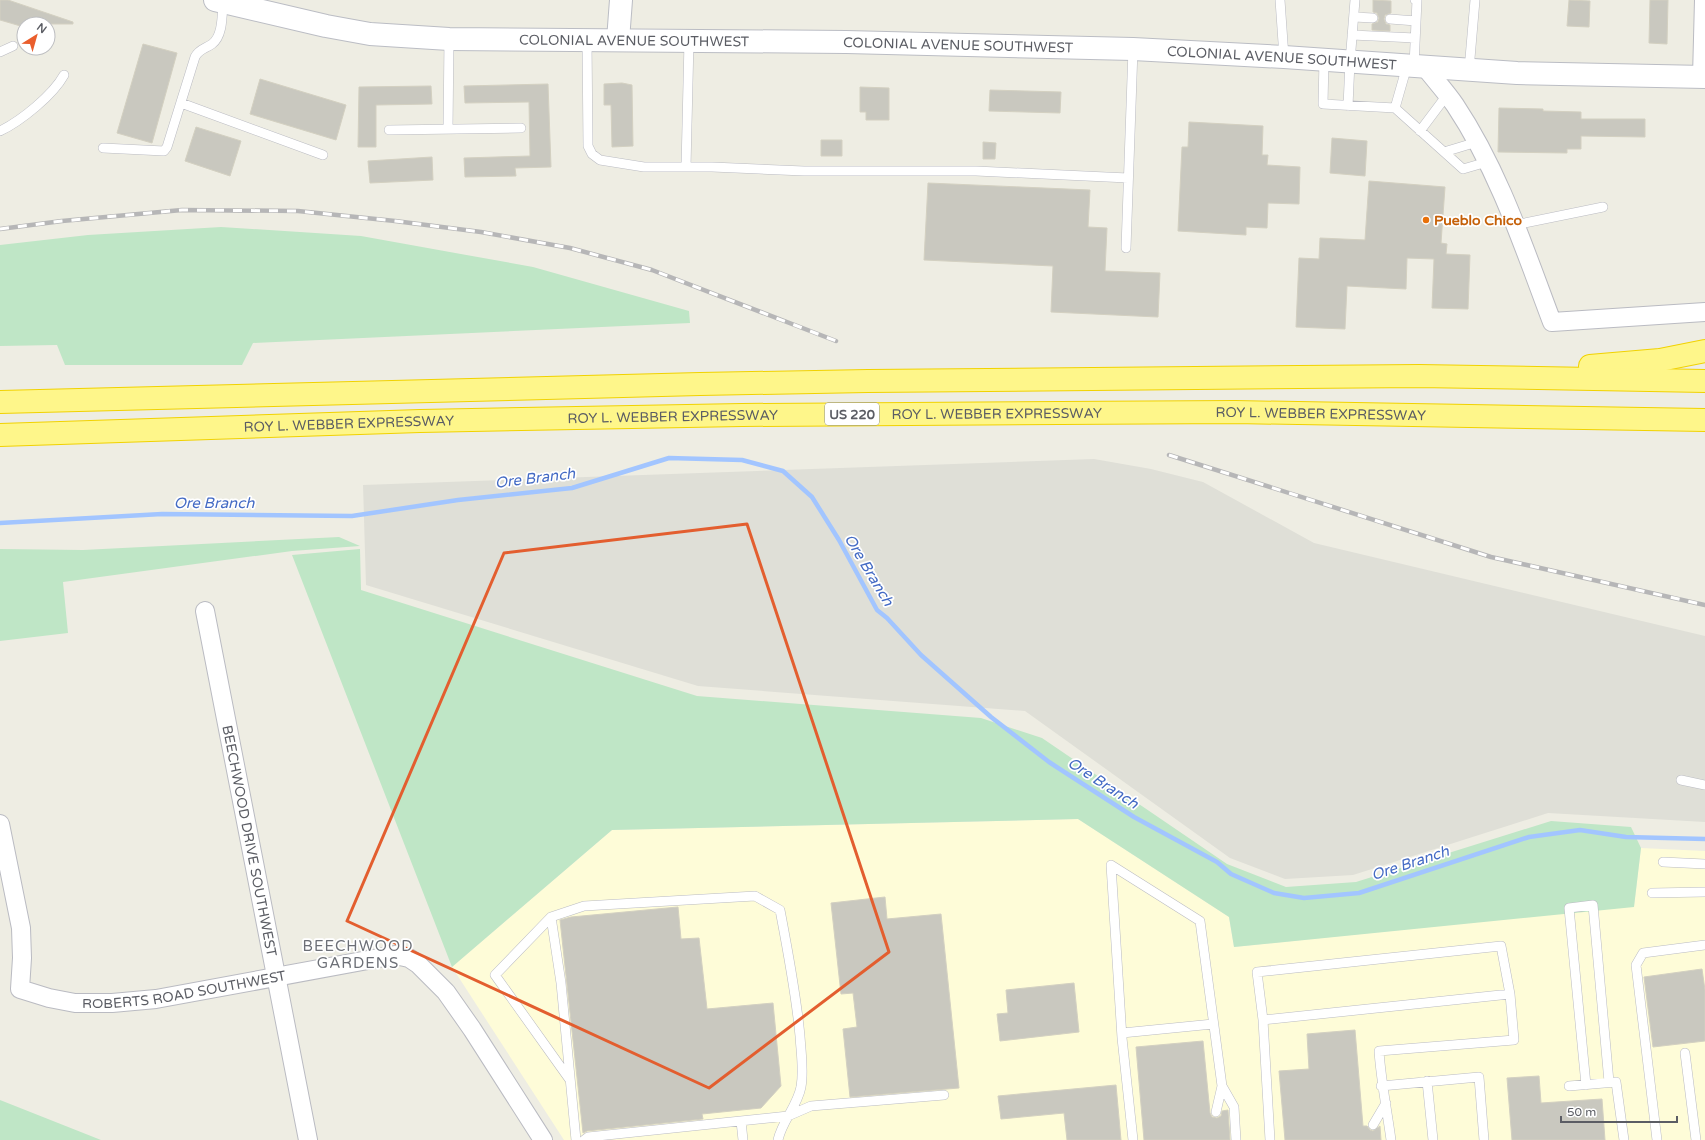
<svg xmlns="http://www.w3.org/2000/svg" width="1705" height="1140" viewBox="0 0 1705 1140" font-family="'Varela Round',sans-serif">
<rect width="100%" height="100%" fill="#eeede3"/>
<!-- commercial -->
<path fill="#fefcd8" d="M 1078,819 L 1229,917 L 1234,947 L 1634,906 L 1641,848 L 1705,851 L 1705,1140 L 564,1140 L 452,967 L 612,830 Z"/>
<!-- industrial -->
<path fill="#dfdfd7" d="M 1094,459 L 1151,469 L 1203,482 L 1314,543 L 1705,636 L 1705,822 L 1548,813 L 1353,875 L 1285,879 L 1230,858 L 1025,711 L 698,686 L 366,585 L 363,485 Z"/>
<!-- green -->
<path fill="#bfe6c6" d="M 221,227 L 361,236 L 533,267 L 689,311 L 690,323 L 253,343 L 242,365 L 65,365 L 57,345 L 0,346 L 0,245 L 88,235 Z
M 339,537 L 360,546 L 292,551 L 63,582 L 68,633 L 0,641 L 0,549 L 83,550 Z
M 360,549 L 361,590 L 697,696 L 981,718 L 1042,738 L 1227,864 L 1286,887 L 1356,882 L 1551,821 L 1631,827 L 1641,848 L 1634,907 L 1234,947 L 1229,917 L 1078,819 L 612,830 L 452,967 L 292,555 Z
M 0,1100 L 101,1140 L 0,1140 Z"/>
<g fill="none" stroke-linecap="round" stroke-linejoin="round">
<!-- stream -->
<path stroke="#a2c5ff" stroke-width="4.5" d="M 0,523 L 162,514 L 352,516 L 458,500 L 572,488 L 669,458 L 742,460 L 783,471 L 812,497 L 839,540 L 877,610 L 887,618 L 921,655 L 991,717 L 1049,762 L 1134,817 L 1217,862 L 1231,874 L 1274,893 L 1304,898 L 1359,893 L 1529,837 L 1580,830 L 1626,837 L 1705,839"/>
</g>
<!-- building -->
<path fill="#c9c8bf" stroke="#d3d0c1" d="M 0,0 L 8,0 L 73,22 L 73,24 L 24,24 L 24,27 L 0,20 Z
M 1373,0 L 1391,1 L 1391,13 L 1385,15 L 1384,19 L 1386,24 L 1390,25 L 1390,31 L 1372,30 L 1372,24 L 1378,22 L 1379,18 L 1377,13 L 1373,12 Z
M 1569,0 L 1590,1 L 1589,27 L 1567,26 Z
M 1650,0 L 1668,0 L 1667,44 L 1649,43 Z
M 143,44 L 177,53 L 152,143 L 117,133 Z
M 260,79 L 346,105 L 336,140 L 250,114 Z
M 622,83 L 632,85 L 633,146 L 612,147 L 611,105 L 604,105 L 604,84 Z
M 548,84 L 551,167 L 515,168 L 516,176 L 465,177 L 464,158 L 530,156 L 529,102 L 465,103 L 464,86 Z
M 431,86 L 432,104 L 376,105 L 376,147 L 358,147 L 359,87 Z
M 860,87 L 889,88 L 889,120 L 866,120 L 866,112 L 860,112 Z
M 990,90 L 1061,92 L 1060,113 L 989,111 Z
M 1499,108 L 1543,109 L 1543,111 L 1581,112 L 1581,119 L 1645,119 L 1645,137 L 1581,136 L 1581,149 L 1567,149 L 1567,153 L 1498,152 Z
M 1189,122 L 1263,126 L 1262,155 L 1268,155 L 1267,165 L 1300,167 L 1299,204 L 1268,203 L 1267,228 L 1246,227 L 1246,235 L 1178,231 L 1182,147 L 1188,147 Z
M 196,127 L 241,141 L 230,176 L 185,161 Z
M 1332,138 L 1367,141 L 1365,176 L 1330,173 Z
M 821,140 L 842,140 L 842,156 L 821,156 Z
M 983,142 L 996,143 L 995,159 L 983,159 Z
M 432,157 L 433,180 L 370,183 L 368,161 Z
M 1369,181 L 1445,187 L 1441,243 L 1447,244 L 1446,254 L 1470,255 L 1468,309 L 1432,308 L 1434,259 L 1407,258 L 1406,289 L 1347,286 L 1345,329 L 1296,327 L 1299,258 L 1319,259 L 1320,238 L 1365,240 Z
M 928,183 L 1090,190 L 1088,227 L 1107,228 L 1105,271 L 1160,273 L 1158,317 L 1051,312 L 1053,266 L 924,260 Z
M 885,897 L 887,919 L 941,914 L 959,1088 L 850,1097 L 843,1029 L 857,1027 L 853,993 L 841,994 L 831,903 Z
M 678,907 L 681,939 L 699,938 L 707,1009 L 773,1003 L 781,1086 L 761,1108 L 702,1114 L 703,1119 L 587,1131 L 583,1133 L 560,920 L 571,917 Z
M 1702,969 L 1705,990 L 1705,1041 L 1653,1047 L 1644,977 Z
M 1074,983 L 1079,1032 L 1000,1041 L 997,1014 L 1008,1013 L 1006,990 Z
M 1355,1030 L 1363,1126 L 1367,1126 L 1370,1130 L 1373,1131 L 1380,1126 L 1381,1140 L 1285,1140 L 1279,1071 L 1309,1069 L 1307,1034 Z
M 1203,1041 L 1210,1113 L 1212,1117 L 1217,1118 L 1221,1116 L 1222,1111 L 1228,1110 L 1230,1140 L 1144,1140 L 1136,1047 Z
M 1539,1076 L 1541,1103 L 1602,1099 L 1605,1140 L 1512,1140 L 1507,1078 Z
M 1116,1085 L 1121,1140 L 1067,1140 L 1064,1113 L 1001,1119 L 998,1096 Z"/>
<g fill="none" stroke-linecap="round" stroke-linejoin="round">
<!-- lane casing -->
<g stroke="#babbc2" stroke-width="10">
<path id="lane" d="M 1280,0 L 1284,57
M 1354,17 L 1373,18
M 1390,19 L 1416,21
M 1352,35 L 1415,38
M 587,41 L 588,146 L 592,154 L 600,160 L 644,167 L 712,167 L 804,171 L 976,171 L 1128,178
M 0,52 L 13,46
M 1324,60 L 1323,104 L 1395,108 L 1463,169 L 1487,162
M 1414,66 L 1417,0 L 1415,0
M 1469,70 L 1475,0
M 181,103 L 323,155
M 1348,106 L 1350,62 L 1355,0
M 1395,108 L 1407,66
M 448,129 L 449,39
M 389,130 L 521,128
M 0,131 C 21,121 53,95 64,75
M 1420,131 L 1447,95
M 103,148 L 164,151 L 167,147 L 195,57 C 199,49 205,49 212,44 C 223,36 222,15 223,2
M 1444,152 L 1477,142
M 686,167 L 689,41
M 1515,225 L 1603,207
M 1126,248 L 1133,49
M 1681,780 L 1705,785
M 1663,862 L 1705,864
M 1652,893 L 1705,892
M 551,917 L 561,983 L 576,1140
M 1263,1020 L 1510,994
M 1122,1033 L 1213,1024
M 1685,1053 L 1696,1140
M 570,1080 L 495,975 L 551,917 L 584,906 L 755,896 L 780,910 C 788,952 796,993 800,1036 C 801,1053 804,1070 801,1087 C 797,1107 782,1121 778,1140
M 1427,1081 L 1433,1140
M 1586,1085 L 1569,908 L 1593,905 L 1609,1082
M 1381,1086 L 1479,1077 L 1484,1140
M 1569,1086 L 1616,1082 L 1624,1140
M 1216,1112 L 1222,1086
M 741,1121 L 743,1140
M 1373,1125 L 1386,1103
M 584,1140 L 588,1137 L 788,1116 L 811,1106 L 944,1095
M 1133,1140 L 1122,1038 L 1111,865 L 1200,921 L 1222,1086 L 1234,1107 L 1236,1140
M 1270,1140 L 1263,1020 L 1257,972 L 1501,946 L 1510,994 L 1514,1040 L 1379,1051 C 1381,1081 1387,1110 1391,1140
M 1657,1140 L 1636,965 L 1643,953 L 1705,945"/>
</g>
<!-- street casing -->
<g stroke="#babbc2" stroke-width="20">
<g id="street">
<path d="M 1425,67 C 1435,80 1446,92 1455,105 C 1499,171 1524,248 1552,322 L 1705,312"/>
<path d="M 1702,77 L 1704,0"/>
<path id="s1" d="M 205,611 L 308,1140"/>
<path id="s2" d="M 0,824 L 21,928 L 22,958 L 20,989 L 49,998 L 75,1003 L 112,1003 L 156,999 L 395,955 L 409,958 L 418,964 L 446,992 L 472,1029 L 543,1140"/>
</g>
</g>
<!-- secondary casing -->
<g stroke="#bbbdc4" stroke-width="24">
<g id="secondary">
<path id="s3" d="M 215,0 L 326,26 L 370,34 L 449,39 L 846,42 L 1133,49 L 1284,57 L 1517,73 L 1705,77"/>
<path d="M 618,40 L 621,0"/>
</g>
</g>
<!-- highway casing -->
<g stroke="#f1d200" stroke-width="24">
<g id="highway">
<path d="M 1590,366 L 1660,360 L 1705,351"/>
<path d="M 0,402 L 700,384 L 868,381 L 1419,376 L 1705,381"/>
<path id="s4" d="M 0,435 L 420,421 L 742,415 L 1235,412 L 1705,420"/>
</g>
</g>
<!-- lane -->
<use href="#lane" stroke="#fff" stroke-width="9"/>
<!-- street -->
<use href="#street" stroke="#fff" stroke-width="18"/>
<!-- secondary -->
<use href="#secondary" stroke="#fff" stroke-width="22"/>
<!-- highway -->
<use href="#highway" stroke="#fef68a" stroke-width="22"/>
<!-- rail casing -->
<g stroke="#b6b6b7" stroke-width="4.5">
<path id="rail" d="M 0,229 L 62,221 L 182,210 L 298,211 L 395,221 L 481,232 L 570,248 L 652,270 L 836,341
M 1169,455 L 1491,557 L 1705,605"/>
</g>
<!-- rail -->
<use href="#rail" stroke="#fff" stroke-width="3" stroke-dasharray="9" stroke-linecap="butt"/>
</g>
<!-- marked area -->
<path fill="none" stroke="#e35e2f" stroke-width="3" stroke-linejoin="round" d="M 747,524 L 889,952 L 709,1088 L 347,921 L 504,553 Z"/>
<!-- markers -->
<circle fill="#e8710a" stroke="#fff" stroke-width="1.5" cx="1426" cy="220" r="4"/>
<g text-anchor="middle" stroke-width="3.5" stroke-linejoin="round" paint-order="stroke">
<!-- shield labels -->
<rect fill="#fff" stroke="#8c8e92" stroke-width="1" x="825" y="403" width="54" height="22" rx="3"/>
<g font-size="13" font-weight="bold" fill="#5b5d64">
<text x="852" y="419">US 220</text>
</g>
<!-- street labels -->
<g font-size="14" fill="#5b5d64" stroke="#fff">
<text dy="5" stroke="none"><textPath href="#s3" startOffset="423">COLONIAL AVENUE SOUTHWEST</textPath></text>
<text dy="5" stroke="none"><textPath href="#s3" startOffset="747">COLONIAL AVENUE SOUTHWEST</textPath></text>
<text dy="5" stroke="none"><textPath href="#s3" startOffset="1071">COLONIAL AVENUE SOUTHWEST</textPath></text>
<text dy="5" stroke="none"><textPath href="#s4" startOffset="997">ROY L. WEBBER EXPRESSWAY</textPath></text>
<text dy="5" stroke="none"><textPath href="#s4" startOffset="1321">ROY L. WEBBER EXPRESSWAY</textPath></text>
<text dy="5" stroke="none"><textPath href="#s4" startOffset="673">ROY L. WEBBER EXPRESSWAY</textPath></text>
<text dy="5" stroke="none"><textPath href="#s4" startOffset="349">ROY L. WEBBER EXPRESSWAY</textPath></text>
<text dy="5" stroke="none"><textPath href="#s1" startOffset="234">BEECHWOOD DRIVE SOUTHWEST</textPath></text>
<text dy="5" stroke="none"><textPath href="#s2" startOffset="334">ROBERTS ROAD SOUTHWEST</textPath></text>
</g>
<!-- food labels -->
<g font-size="14" font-weight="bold" fill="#c56008" stroke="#fff" text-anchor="start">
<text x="1434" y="225">Pueblo Chico</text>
</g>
<!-- water labels -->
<g font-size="15" font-style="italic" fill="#436ac4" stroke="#fff">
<text transform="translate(535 478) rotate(-7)" y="5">Ore Branch</text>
<text x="214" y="508">Ore Branch</text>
<text transform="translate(869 570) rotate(59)" y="5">Ore Branch</text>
<text transform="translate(1103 783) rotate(33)" y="5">Ore Branch</text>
<text transform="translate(1410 863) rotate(-18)" y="5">Ore Branch</text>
</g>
<!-- neighbourhood labels -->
<g font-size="15" letter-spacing="1" fill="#6c6f76" stroke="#fff">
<text x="358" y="951">BEECHWOOD<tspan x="358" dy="17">GARDENS</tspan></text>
</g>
</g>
<!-- north arrow -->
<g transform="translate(36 36) rotate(37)"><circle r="19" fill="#ffffff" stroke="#bdbec1"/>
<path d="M0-3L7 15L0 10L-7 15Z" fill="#ea5e2c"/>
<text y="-6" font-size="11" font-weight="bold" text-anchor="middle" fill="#5b5d64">N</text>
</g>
<!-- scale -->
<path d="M1561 1116v6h116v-6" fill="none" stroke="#5b5d64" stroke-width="2"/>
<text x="1567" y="1116" font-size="12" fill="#5b5d64" stroke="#ffffff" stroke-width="3" paint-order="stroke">50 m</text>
</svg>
